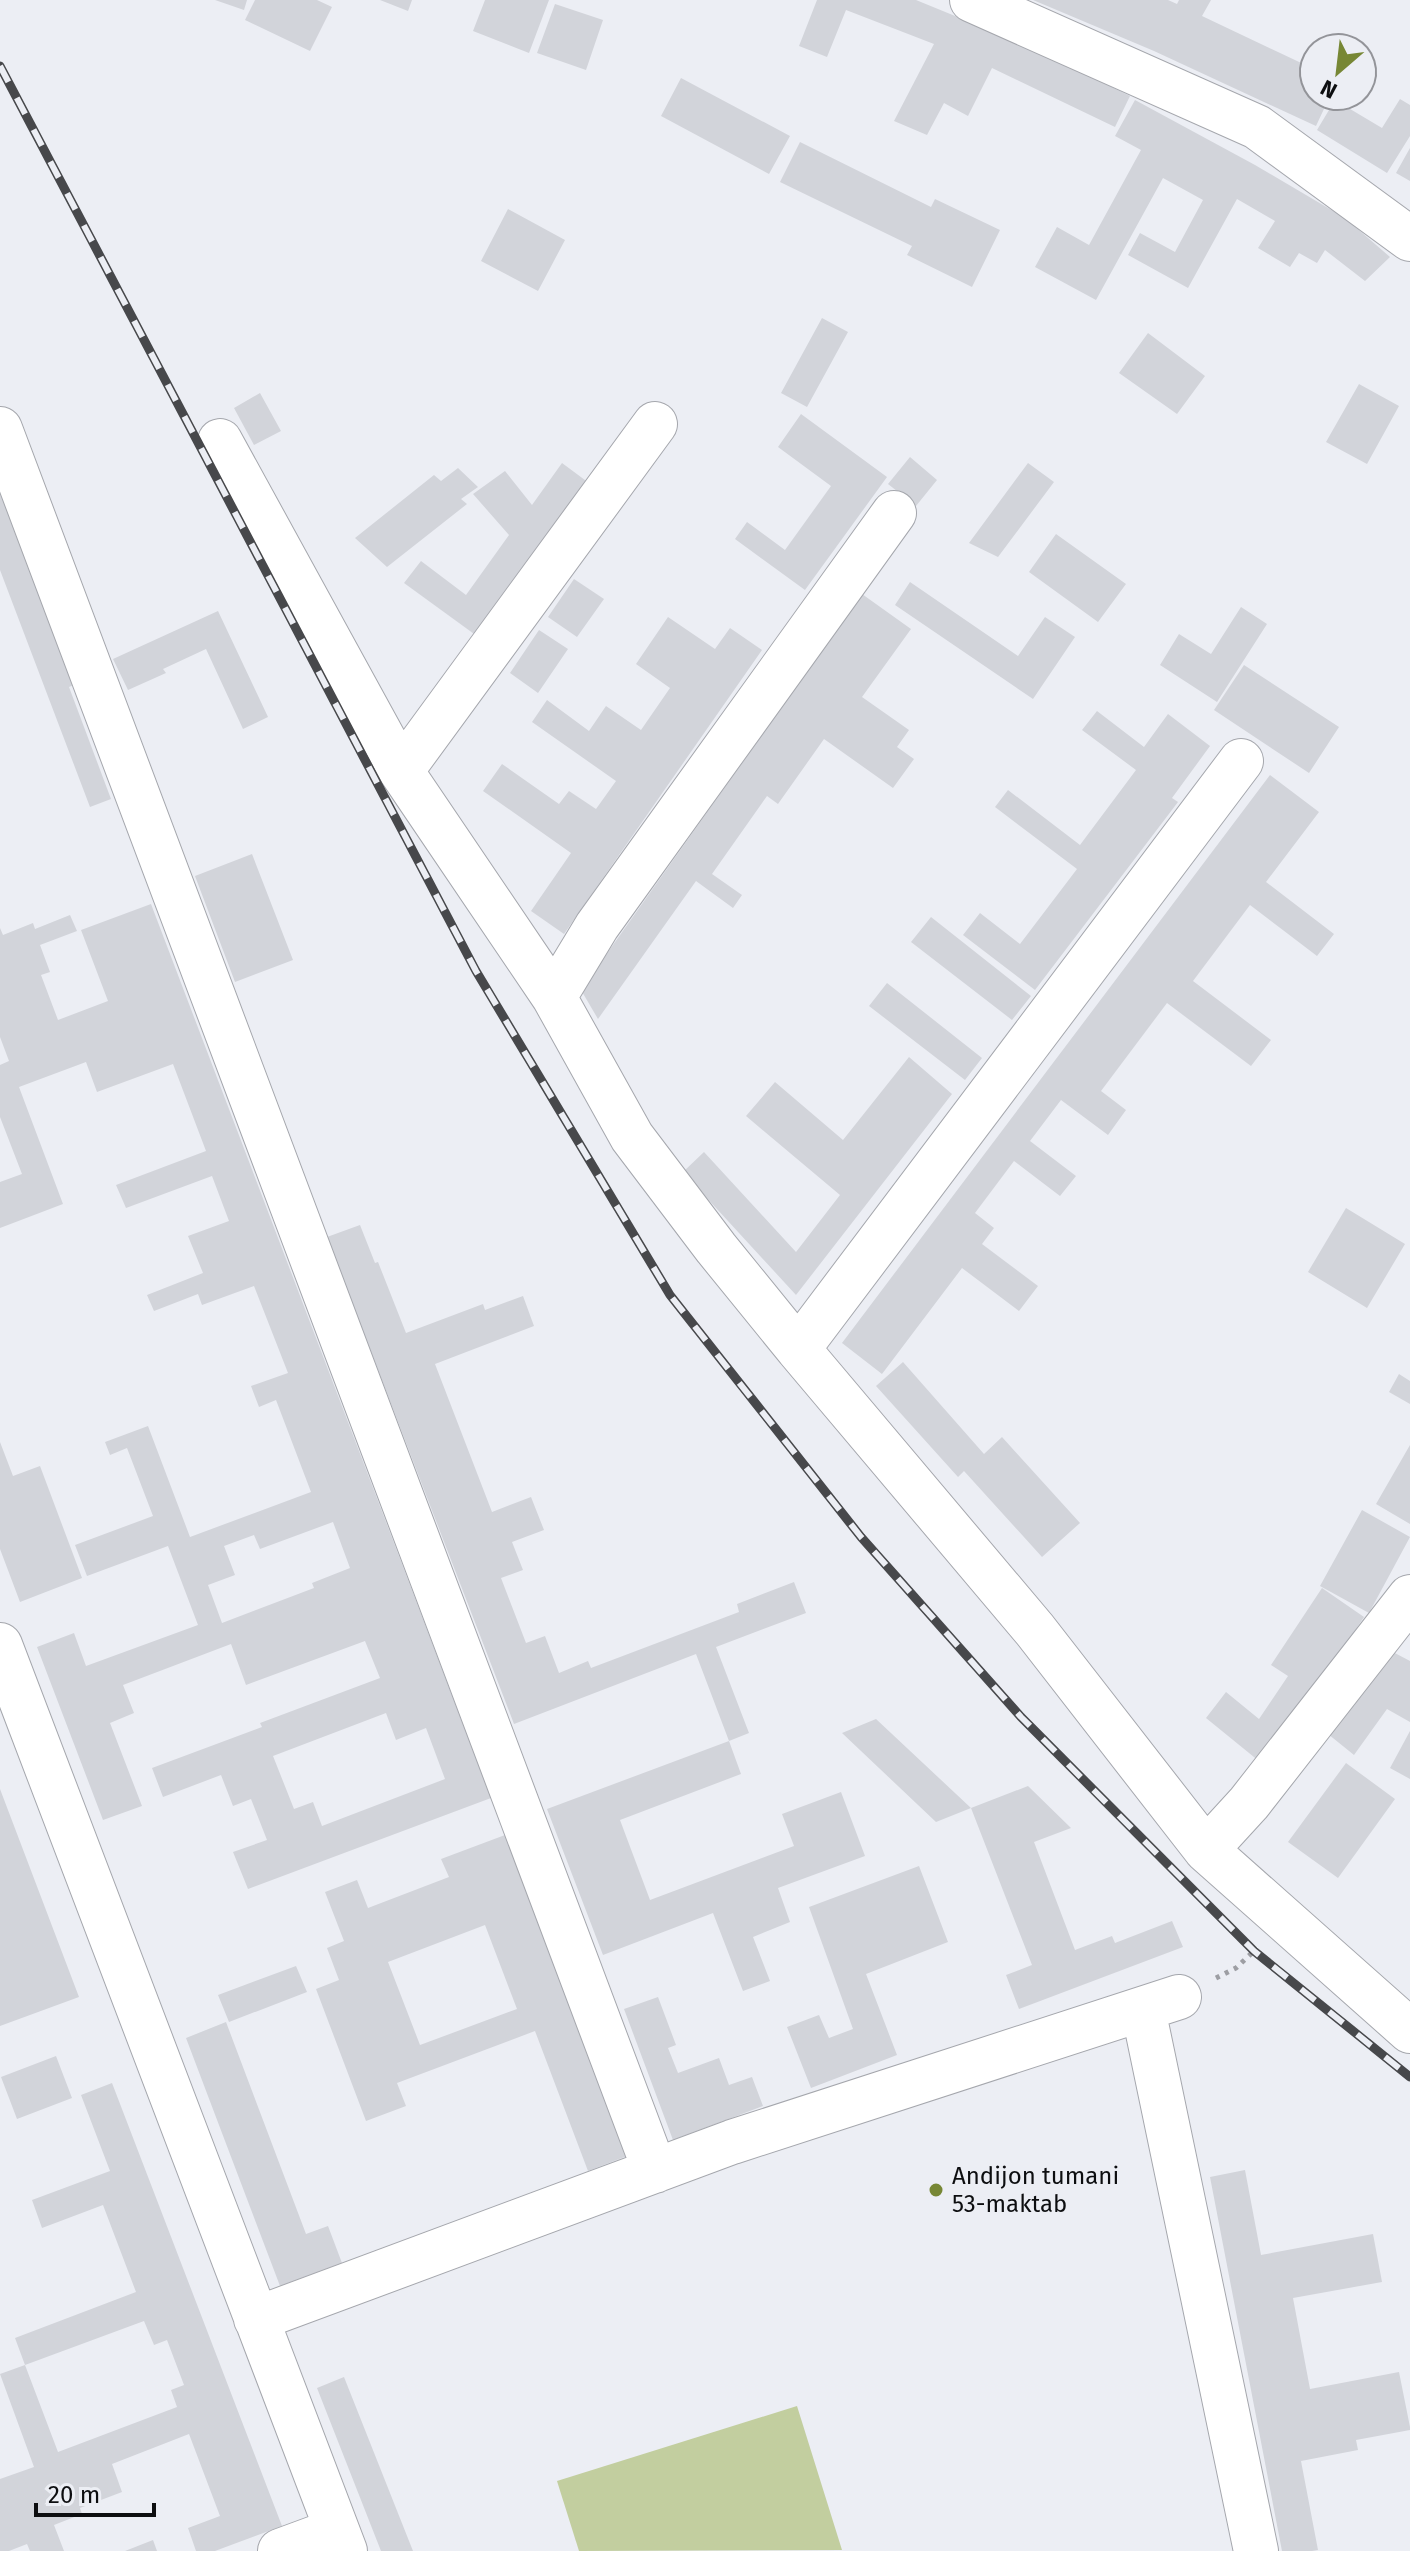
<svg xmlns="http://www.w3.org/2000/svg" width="1410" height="2551" viewBox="0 0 1410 2551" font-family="'Fira Sans',sans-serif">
<rect width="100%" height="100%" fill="#eceef4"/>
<!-- green -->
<path fill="#c2ce9f" d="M 797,2406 L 842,2550 L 579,2551 L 557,2481 Z"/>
<!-- building -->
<path fill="#d2d4da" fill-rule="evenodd" d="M 215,0 L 247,0 L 244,10 Z
M 255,0 L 317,0 L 332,7 L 310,51 L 245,20 Z
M 380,0 L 412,0 L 408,11 Z
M 485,0 L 549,0 L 529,53 L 473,31 Z
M 817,0 L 916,0 L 1021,43 L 1130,96 L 1115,127 L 992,68 L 968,116 L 944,103 L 927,135 L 894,121 L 934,44 L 846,10 L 827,57 L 799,46 Z
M 1033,0 L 1168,0 L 1177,4 L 1179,0 L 1211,0 L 1202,16 L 1314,69 L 1314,96 L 1330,96 L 1316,126 L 1154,51 Z
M 555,4 L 603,20 L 586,70 L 537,53 Z
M 681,78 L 790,136 L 769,174 L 661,116 Z
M 1400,99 L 1410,105 L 1410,136 L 1387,173 L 1317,130 L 1335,100 L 1382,128 Z
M 1135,100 L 1255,165 L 1345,218 L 1390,257 L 1365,281 L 1325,250 L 1317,263 L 1299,253 L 1290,267 L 1258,248 L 1275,221 L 1237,199 L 1188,288 L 1128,255 L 1140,233 L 1175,252 L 1203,200 L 1163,178 L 1096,300 L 1035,267 L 1057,227 L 1089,245 L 1141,150 L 1115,136 Z
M 800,142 L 931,207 L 935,199 L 1000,230 L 972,287 L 907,255 L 912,246 L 780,182 Z
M 1410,148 L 1410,181 L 1396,173 Z
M 508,209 L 565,240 L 538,291 L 481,261 Z
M 822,318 L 848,332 L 807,407 L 781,393 Z
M 1148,333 L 1205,376 L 1177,414 L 1119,373 Z
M 1359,384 L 1399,406 L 1367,464 L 1326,442 Z
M 260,393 L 281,431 L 254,445 L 234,408 Z
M 801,414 L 887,477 L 805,590 L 735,539 L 747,522 L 785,550 L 831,486 L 778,447 Z
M 910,457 L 937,480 L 916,506 L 888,484 Z
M 562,463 L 593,486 L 481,639 L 404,583 L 421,561 L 466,595 L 509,535 L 473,494 L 505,471 L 532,505 Z
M 1028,463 L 1054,482 L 998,557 L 969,543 Z
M 458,468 L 478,487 L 461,499 L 467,504 L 387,567 L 355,538 L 434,475 L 441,481 Z
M 0,471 L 81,682 L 69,687 L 111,799 L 90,807 L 0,570 Z
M 1056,534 L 1126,584 L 1098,622 L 1029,572 Z
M 574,579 L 604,599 L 577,637 L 548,617 Z
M 910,582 L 1018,656 L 1045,617 L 1075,637 L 1033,699 L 895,605 Z
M 862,594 L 911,629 L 862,697 L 909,730 L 897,747 L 914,759 L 893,788 L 824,739 L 778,804 L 767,796 L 712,874 L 742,895 L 733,908 L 696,881 L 598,1019 L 581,990 Z
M 1241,607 L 1267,624 L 1217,702 L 1160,665 L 1179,634 L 1211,654 Z
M 218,611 L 268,717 L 243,729 L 206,649 L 163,669 L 166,673 L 128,690 L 113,659 Z
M 668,617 L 715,649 L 730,628 L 762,650 L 564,934 L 531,911 L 571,853 L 483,791 L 502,764 L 559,804 L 569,791 L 596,809 L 616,781 L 532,722 L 547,700 L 589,731 L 606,706 L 641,730 L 670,688 L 636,664 Z
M 539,630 L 568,649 L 538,693 L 510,673 Z
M 1244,665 L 1339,727 L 1309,773 L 1214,710 Z
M 1097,711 L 1144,747 L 1168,714 L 1210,746 L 1172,798 L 1178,802 L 1035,990 L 963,935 L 980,913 L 1020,944 L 1077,869 L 995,807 L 1008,790 L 1080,845 L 1136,770 L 1082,730 Z
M 1270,775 L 1319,812 L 1266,882 L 1334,934 L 1317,956 L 1250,905 L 1193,981 L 1271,1040 L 1251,1066 L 1167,1003 L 1101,1091 L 1126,1110 L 1108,1135 L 1061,1100 L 1030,1141 L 1076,1176 L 1060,1196 L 1014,1161 L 975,1213 L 994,1228 L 982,1244 L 1038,1286 L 1019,1311 L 962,1268 L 882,1374 L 842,1343 Z
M 252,854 L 293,960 L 235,982 L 195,876 Z
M 151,904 L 491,1798 L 248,1889 L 233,1852 L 267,1840 L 251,1799 L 233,1806 L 221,1775 L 163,1797 L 152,1768 L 262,1727 L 260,1723 L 380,1678 L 365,1641 L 246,1685 L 231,1644 L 123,1685 L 134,1713 L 110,1723 L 142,1806 L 103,1820 L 37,1647 L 74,1633 L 86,1666 L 198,1625 L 168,1546 L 87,1576 L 75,1545 L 153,1516 L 127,1448 L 110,1455 L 105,1442 L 148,1426 L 190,1537 L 311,1492 L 276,1400 L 259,1407 L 251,1386 L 288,1373 L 254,1286 L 202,1305 L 198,1294 L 154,1311 L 147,1295 L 203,1273 L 188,1236 L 229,1221 L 212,1176 L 126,1208 L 116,1185 L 206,1151 L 173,1064 L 97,1092 L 86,1062 L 19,1087 L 63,1204 L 0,1228 L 0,1182 L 22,1174 L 0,1117 L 0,1065 L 9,1061 L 0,1037 L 0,928 L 3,935 L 33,923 L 35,929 L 70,915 L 77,931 L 40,945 L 50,972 L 41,975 L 58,1020 L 108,1001 L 81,930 ZM 333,1522 L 350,1568 L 312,1583 L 314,1588 L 222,1623 L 208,1585 L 235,1575 L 224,1546 L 254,1535 L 260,1549 ZM 386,1713 L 396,1740 L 426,1728 L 445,1779 L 322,1826 L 313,1802 L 294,1809 L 273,1756 Z
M 931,917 L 1031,996 L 1012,1020 L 911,942 Z
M 887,983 L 982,1058 L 965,1080 L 869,1006 Z
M 909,1057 L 952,1094 L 796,1295 L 683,1172 L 704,1152 L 796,1252 L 840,1195 L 746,1116 L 775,1082 L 843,1140 Z
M 1346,1208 L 1405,1244 L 1367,1308 L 1308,1272 Z
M 360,1225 L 375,1263 L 378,1262 L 406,1333 L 483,1304 L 485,1310 L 523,1296 L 534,1326 L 435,1364 L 492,1512 L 531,1497 L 544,1530 L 512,1542 L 523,1570 L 501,1578 L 526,1643 L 545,1636 L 559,1673 L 588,1661 L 591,1668 L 739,1612 L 737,1604 L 794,1582 L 806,1613 L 716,1647 L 749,1733 L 729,1741 L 696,1654 L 514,1724 L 327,1237 Z
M 903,1362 L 984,1454 L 1002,1437 L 1080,1523 L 1042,1557 L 964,1471 L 958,1477 L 876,1386 Z
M 1399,1374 L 1410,1381 L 1410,1404 L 1389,1392 Z
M 0,1442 L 13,1476 L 40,1466 L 82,1578 L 20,1602 L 0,1549 Z
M 1410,1445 L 1410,1524 L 1376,1504 Z
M 1362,1510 L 1410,1537 L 1369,1613 L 1320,1586 Z
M 1322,1588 L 1364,1617 L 1265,1766 L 1206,1718 L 1226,1692 L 1259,1719 L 1288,1676 L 1271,1665 Z
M 1391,1651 L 1410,1661 L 1410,1722 L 1387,1709 L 1354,1755 L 1328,1734 Z
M 876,1719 L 971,1808 L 1028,1786 L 1071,1828 L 1034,1842 L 1075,1950 L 1112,1936 L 1115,1943 L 1172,1921 L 1183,1947 L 1019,2009 L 1006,1975 L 1032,1965 L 971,1808 L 936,1822 L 842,1733 Z
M 1410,1731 L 1410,1779 L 1390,1768 Z
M 729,1741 L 741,1774 L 620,1820 L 650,1900 L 794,1846 L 782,1814 L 841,1792 L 865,1856 L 778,1888 L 790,1922 L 753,1937 L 770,1981 L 743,1991 L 713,1913 L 603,1955 L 547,1809 Z
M 1346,1763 L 1395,1799 L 1338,1878 L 1288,1842 Z
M 0,1789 L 79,1997 L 0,2026 Z
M 505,1835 L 627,2156 L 588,2171 L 535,2031 L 397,2083 L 406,2106 L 366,2121 L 316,1989 L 339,1980 L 327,1948 L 344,1941 L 325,1892 L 357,1880 L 368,1908 L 449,1877 L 441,1859 ZM 485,1925 L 517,2009 L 420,2045 L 388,1962 Z
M 919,1866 L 948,1942 L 866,1974 L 897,2055 L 811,2088 L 787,2027 L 819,2015 L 829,2038 L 853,2029 L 809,1907 Z
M 296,1966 L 307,1992 L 229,2022 L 218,1995 Z
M 658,1997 L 676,2045 L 668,2048 L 678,2073 L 719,2058 L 729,2085 L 752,2077 L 763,2106 L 673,2140 L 624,2009 Z
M 226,2022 L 306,2234 L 328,2226 L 342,2263 L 280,2286 L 186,2038 Z
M 56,2056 L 72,2098 L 17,2119 L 1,2077 Z
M 112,2083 L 282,2526 L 215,2551 L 196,2551 L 188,2528 L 220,2516 L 189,2434 L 112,2464 L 122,2492 L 80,2508 L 82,2514 L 54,2525 L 64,2551 L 30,2551 L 27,2544 L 9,2551 L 0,2551 L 0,2479 L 34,2467 L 0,2374 L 25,2365 L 58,2452 L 177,2407 L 171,2390 L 184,2385 L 167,2340 L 154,2345 L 144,2321 L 25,2365 L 15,2338 L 136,2292 L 103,2205 L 42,2228 L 32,2200 L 110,2171 L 81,2095 Z
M 1245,2170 L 1261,2255 L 1373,2234 L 1382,2282 L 1293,2298 L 1310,2389 L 1399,2372 L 1410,2427 L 1410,2430 L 1356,2440 L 1358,2450 L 1301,2461 L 1318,2550 L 1312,2551 L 1282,2551 L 1210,2177 Z
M 344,2377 L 413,2551 L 381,2551 L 317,2388 Z
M 153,2540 L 157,2551 L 125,2551 Z"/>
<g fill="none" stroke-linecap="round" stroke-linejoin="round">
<!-- minor casing -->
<g stroke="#a5a7ad" stroke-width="46">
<path id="minor" d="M 972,0 L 1257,127 L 1410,239
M 0,429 L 655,2171
M 220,441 L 401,771 L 554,997
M 401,771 L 655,424
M 798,1349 L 716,1248 L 632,1137 L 554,997 L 597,926 L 894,513
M 1410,1597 L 1249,1803 L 1206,1850 L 1410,2031
M 0,1645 L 345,2551
M 1206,1850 L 1035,1630 L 798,1349 L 1241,761
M 1143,2009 L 1256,2551
M 256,2319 L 732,2142 L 1179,1997
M 280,2551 L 337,2530"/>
</g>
<!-- path -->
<path stroke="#9d9ea3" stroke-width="5" stroke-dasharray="4 6" stroke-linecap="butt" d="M 1216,1978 L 1236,1968 L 1256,1949"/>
<!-- minor -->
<use href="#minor" stroke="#fff" stroke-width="44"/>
<!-- rail casing -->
<g stroke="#47484b" stroke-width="9">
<path id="rail" d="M 0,66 L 476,971 L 670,1295 L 861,1537 L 1021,1717 L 1254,1951 L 1410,2077"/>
</g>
<!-- rail -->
<use href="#rail" stroke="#eceef4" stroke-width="6" stroke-dasharray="18" stroke-linecap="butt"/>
</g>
<!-- markers -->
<circle fill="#778735" stroke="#eceef4" stroke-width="3" cx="936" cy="2190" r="8"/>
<g text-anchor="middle" stroke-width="8" stroke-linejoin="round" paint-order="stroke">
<!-- poi labels -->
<g font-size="24" fill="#0d0e10" stroke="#eceef4" text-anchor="start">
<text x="952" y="2184">Andijon tumani<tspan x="952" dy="28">53-maktab</tspan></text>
</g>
</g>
<!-- north arrow -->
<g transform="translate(1338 72) rotate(208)"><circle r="38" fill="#eceef4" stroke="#939499" stroke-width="2"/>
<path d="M0-6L14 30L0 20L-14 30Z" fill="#778735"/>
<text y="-12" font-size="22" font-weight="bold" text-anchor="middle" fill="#0d0e10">N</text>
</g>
<!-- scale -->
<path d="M36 2503v12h118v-12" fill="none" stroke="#0d0e10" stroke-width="4"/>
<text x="48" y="2503" font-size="24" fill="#0d0e10" stroke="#eceef4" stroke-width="6" paint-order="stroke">20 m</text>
</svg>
